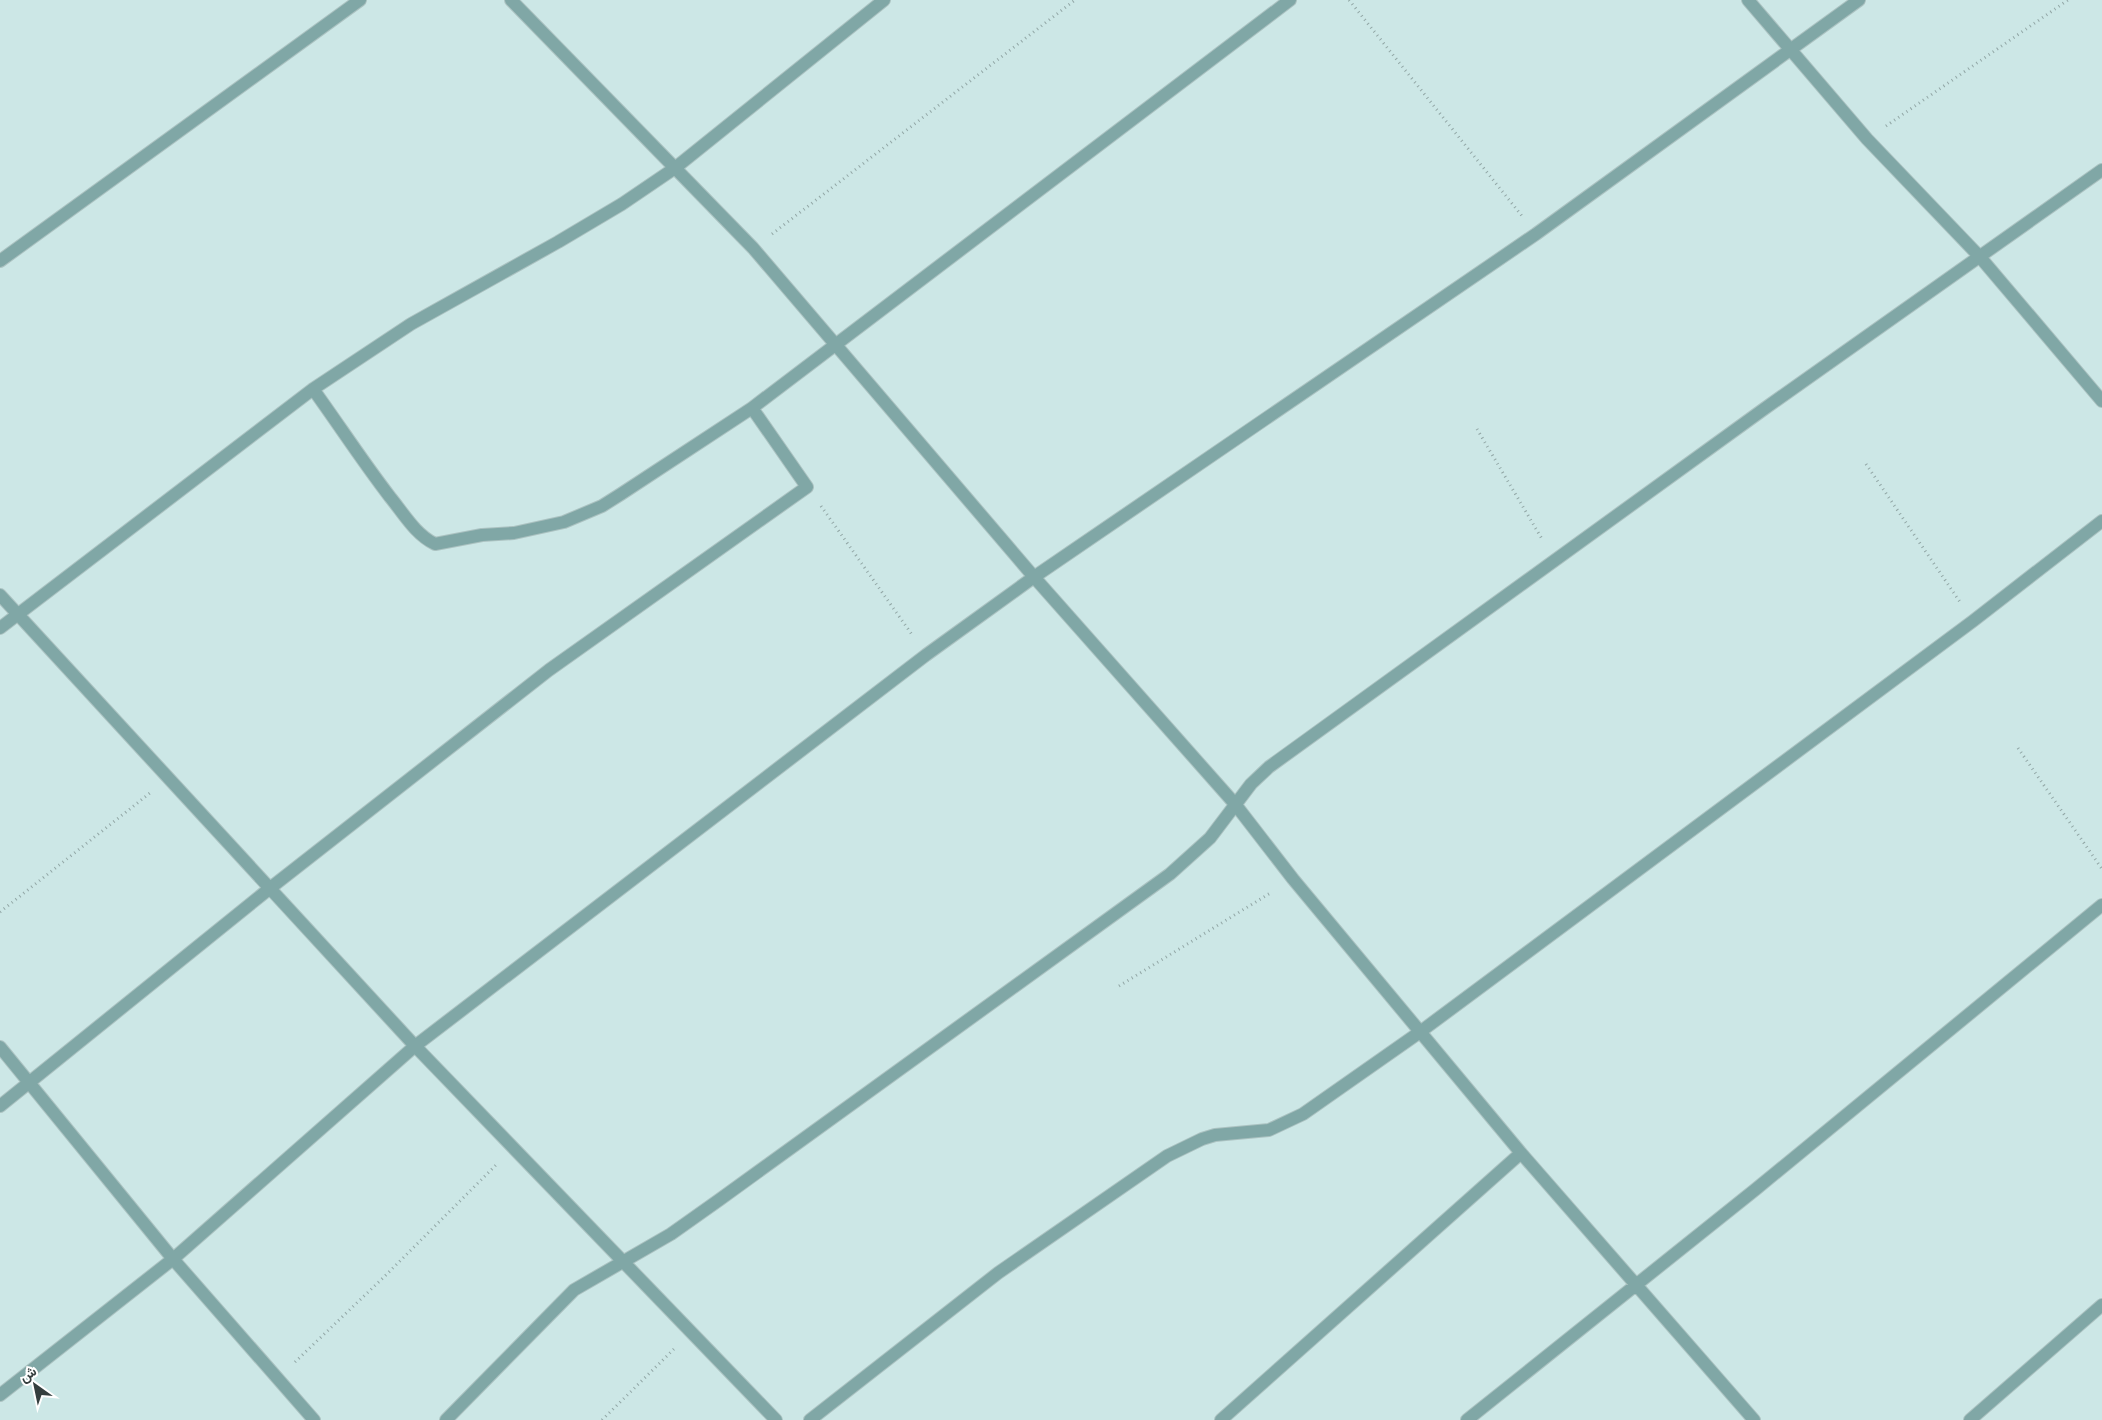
<svg xmlns="http://www.w3.org/2000/svg" width="2102" height="1420" viewBox="0 0 2102 1420" font-family="'Open Sans',Vazirmatn,sans-serif">
<rect width="100%" height="100%" fill="#cce7e6"/>
<g fill="none" stroke-linecap="round" stroke-linejoin="round">
<!-- street casing -->
<g stroke="#abc2c1" stroke-width="14">
<path id="street" d="M 511,0 L 753,248 L 1034,577 L 1235,804 L 1293,879 L 1521,1153 L 1754,1420
M 1748,0 L 1867,139 L 1980,257 L 2102,401
M 0,261 L 360,0
M 313,389 C 339,425 363,462 390,497 C 404,514 415,534 435,544 L 482,535 L 514,533 L 564,522 L 602,506 L 621,494 L 752,408 L 1290,0
M 0,595 L 415,1046 L 776,1420
M 0,628 L 313,389 L 411,324 L 558,242 L 622,204 L 675,168 L 884,0
M 0,1047 L 173,1259 L 314,1420
M 0,1106 L 269,889 L 549,670 L 807,487 L 752,408
M 0,1395 L 173,1259 L 415,1046 L 926,655 L 1034,577 L 1536,234 L 1859,0
M 446,1420 L 574,1290 L 671,1234 L 719,1200 L 1170,874 L 1210,838 L 1251,784 L 1269,767 L 1764,409 L 2102,170
M 810,1420 L 998,1273 L 1167,1156 L 1202,1139 L 1215,1135 L 1269,1130 L 1303,1114 L 1420,1032 L 1973,621 L 2102,521
M 1221,1420 L 1521,1153
M 1467,1420 L 1756,1189 L 2102,905
M 1970,1420 L 2102,1305"/>
</g>
<!-- path -->
<path stroke="#92a7a6" stroke-width="3" stroke-dasharray="1 4" stroke-linecap="butt" d="M 1349,0 L 1522,216
M 1886,126 L 2068,0
M 772,234 L 1075,0
M 1477,429 L 1542,539
M 1866,464 L 1960,602
M 821,506 L 913,636
M 2018,748 L 2102,869
M 0,912 L 150,793
M 1119,986 L 1272,892
M 295,1362 L 385,1276 L 496,1165
M 602,1420 L 674,1349"/>
<!-- street -->
<use href="#street" stroke="#80a7a6" stroke-width="12"/>
</g>
<!-- north arrow -->
<g transform="translate(35 1385) rotate(327)" stroke="#ffffff" stroke-width="4" paint-order="stroke">
<path d="M0-4L9 19L0 12L-9 19Z" fill="#343e3e"/>
<text y="-8" font-size="14" font-weight="bold" text-anchor="middle" fill="#343e3e">ش</text>
</g>
</svg>
